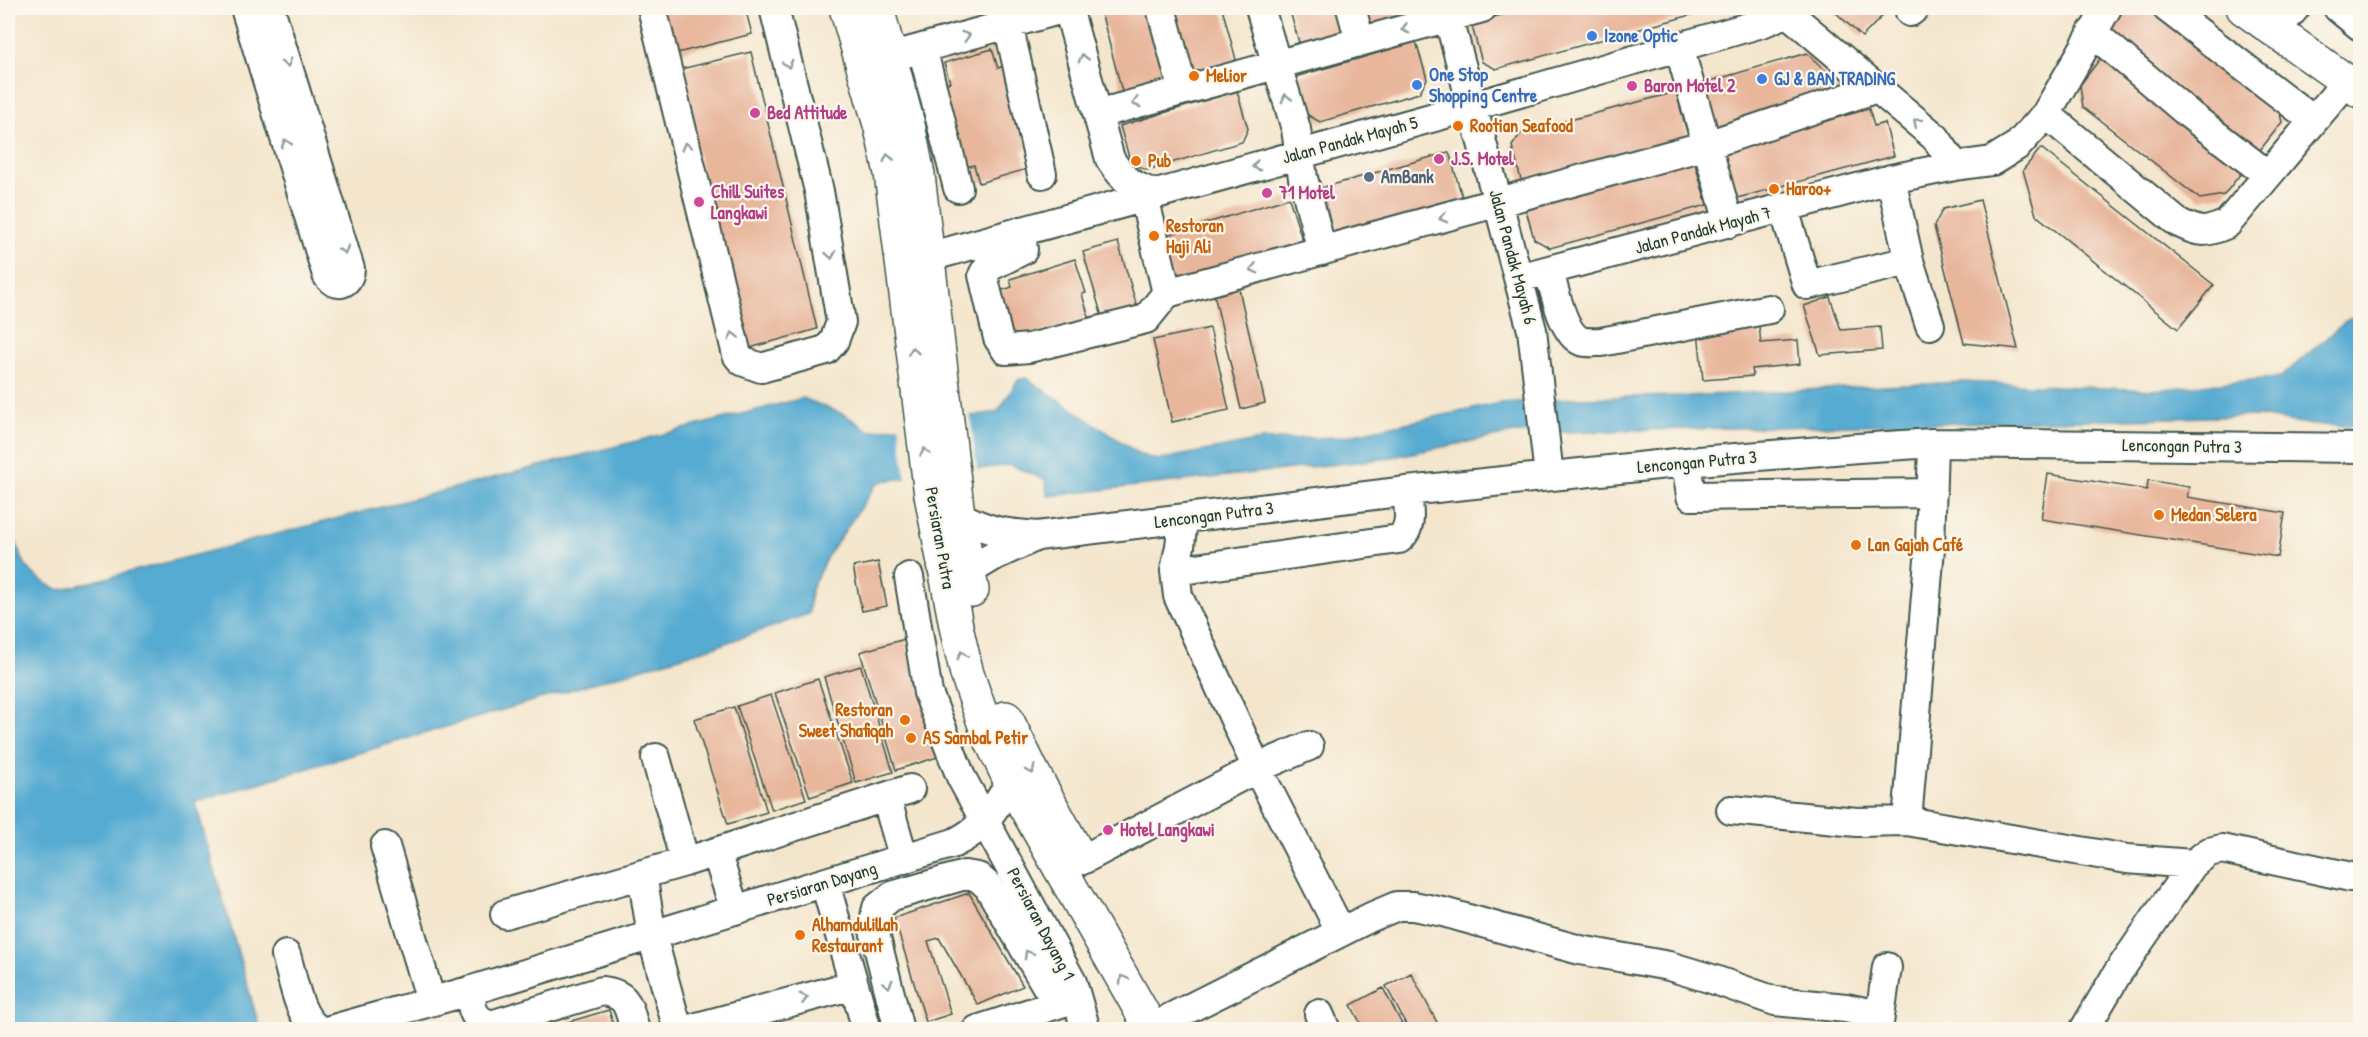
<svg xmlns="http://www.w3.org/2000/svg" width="2368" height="1037" viewBox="0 0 2368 1037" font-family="'Patrick Hand',sans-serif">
<rect width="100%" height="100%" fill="#fbf7ec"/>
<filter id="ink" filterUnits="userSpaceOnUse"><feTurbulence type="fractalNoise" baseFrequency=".0167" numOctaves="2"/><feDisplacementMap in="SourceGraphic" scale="12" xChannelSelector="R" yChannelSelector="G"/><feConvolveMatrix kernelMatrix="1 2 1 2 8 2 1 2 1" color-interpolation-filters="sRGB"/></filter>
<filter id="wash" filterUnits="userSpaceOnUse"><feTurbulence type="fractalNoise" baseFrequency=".008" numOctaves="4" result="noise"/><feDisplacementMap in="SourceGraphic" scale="24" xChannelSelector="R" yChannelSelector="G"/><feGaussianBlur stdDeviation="1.35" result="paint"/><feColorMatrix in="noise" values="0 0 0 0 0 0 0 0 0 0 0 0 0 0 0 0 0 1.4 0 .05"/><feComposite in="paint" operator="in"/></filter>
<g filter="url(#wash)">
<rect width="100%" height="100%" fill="#f4e6cd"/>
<!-- water -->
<path fill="#56abd2" stroke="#3a7483" stroke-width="1.5" d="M 2351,317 L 2360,323 L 2360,426 L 2313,425 L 2259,416 L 1514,433 L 1382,459 L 1047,496 L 1046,480 L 1010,465 L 882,481 L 876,485 L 827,557 L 811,589 L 809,614 L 717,646 L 195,802 L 260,1029 L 8,1029 L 8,510 C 19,550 17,572 60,590 L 803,398 L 845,415 L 870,431 L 998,412 L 1018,380 L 1026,378 L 1141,455 L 1158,460 L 1261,440 L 1340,437 L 1501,403 L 1578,398 L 1688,396 L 1963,382 L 2153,390 L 2281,377 Z"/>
<!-- pier -->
<path fill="#f4e6cd" d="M 970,413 L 977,472 L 906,481 L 899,424 Z"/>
<g id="blocks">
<!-- building -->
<path fill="#e8b69b" d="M 660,8 L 745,8 L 752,34 L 673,54 Z
M 1100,8 L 1153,8 L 1174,86 L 1124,99 Z
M 1169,8 L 1222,8 L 1238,67 L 1188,80 Z
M 1289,8 L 1343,8 L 1351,35 L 1301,49 Z
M 1354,8 L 1413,8 L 1417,20 L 1362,35 Z
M 1528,8 L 1716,8 L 1496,69 L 1482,62 L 1471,23 Z
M 1831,8 L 1890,8 L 1862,37 Z
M 2125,8 L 2160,8 L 2276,97 L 2282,122 L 2257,154 L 2103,37 Z
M 1416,42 L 1427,79 L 1419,93 L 1320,122 L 1306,114 L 1295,77 Z
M 992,49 L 998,68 L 1004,66 L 1028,148 L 1022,150 L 1027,169 L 979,183 L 974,165 L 966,167 L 942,85 L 950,82 L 944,63 Z
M 2106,51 L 2249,163 L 2224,195 L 2200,199 L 2083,107 L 2080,85 Z
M 751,52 L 817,329 L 746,349 L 677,70 Z
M 1807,53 L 1849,95 L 1707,136 L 1693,86 Z
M 1237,91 L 1248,129 L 1242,142 L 1147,170 L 1131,164 L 1120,126 Z
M 1676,92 L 1690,143 L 1523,187 L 1512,146 L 1521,133 Z
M 1869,109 L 1874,126 L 1885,123 L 1894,156 L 1726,201 L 1712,152 Z
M 2041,148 L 2214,285 L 2178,329 L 2036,215 L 2023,170 Z
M 1449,152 L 1463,200 L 1321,240 L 1307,192 Z
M 1693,157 L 1707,205 L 1550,248 L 1534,239 L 1524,203 Z
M 1289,198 L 1304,246 L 1169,287 L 1154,239 Z
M 1980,200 L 2018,349 L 1964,343 L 1934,226 L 1943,209 Z
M 1118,242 L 1138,310 L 1103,320 L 1083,252 Z
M 1075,259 L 1086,293 L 1082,294 L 1089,318 L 1012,341 L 997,292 L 1012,287 L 1010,279 Z
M 1239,289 L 1265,403 L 1241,409 L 1214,294 Z
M 1830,297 L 1841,330 L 1880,327 L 1882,350 L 1820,355 L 1804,306 Z
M 1759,326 L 1761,343 L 1798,340 L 1800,364 L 1752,369 L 1753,376 L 1703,380 L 1698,331 Z
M 1210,328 L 1229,410 L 1172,422 L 1153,340 Z
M 2048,474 L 2147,490 L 2148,480 L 2189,487 L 2187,497 L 2285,513 L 2278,557 L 2041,519 Z
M 878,562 L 887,606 L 862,611 L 853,567 Z
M 905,639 L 941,756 L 896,770 L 860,652 Z
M 861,666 L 893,772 L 856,783 L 824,677 Z
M 818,679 L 853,783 L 810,797 L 775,693 Z
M 771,695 L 806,799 L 772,810 L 737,706 Z
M 734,707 L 767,812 L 728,824 L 694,719 Z
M 969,893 L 1023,986 L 978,1005 L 939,938 L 928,941 L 951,1014 L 926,1022 L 894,918 Z
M 1411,973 L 1441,1030 L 1409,1030 L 1386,986 Z
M 1383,988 L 1405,1030 L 1364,1030 L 1351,1005 Z
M 609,1010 L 615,1030 L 544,1030 L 544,1029 Z"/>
</g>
</g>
<g filter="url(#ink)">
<use href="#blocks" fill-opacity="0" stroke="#3f564b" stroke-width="1.5"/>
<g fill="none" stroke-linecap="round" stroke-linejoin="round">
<!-- minor casing -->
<g stroke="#3f564b" stroke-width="32">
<path id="minor" d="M 245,8 L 327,275 C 336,288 349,285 350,269 L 270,8
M 652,8 L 737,355 L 742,361 L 761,368 L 826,350 L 834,341 L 841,322 L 819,191 L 774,8
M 1068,8 L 1110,159 C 1124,181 1132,186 1155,194
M 1161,8 L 1183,90
M 1260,8 L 1296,129 L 1303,178 L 1322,251
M 1351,8 L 1360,41
M 1446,8 L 1532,330 L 1549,475
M 1782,8 L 1936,138 L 1955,166
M 2167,8 L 2313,120
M 2338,8 L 2360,26
M 1910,12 L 1915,8
M 1008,24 L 1042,174
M 2276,30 L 2295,8
M 2092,32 L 2190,115 L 2268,175
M 1679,47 L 1729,223
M 922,48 L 958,188
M 890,57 L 1066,8
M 1098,114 L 1482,8
M 2046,114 L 2107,8
M 1891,179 L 1909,261 L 1930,325
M 1144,197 L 1167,293
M 1784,209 L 1807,285 L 1909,261
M 1021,231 L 1023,250 L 987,268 L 983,275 L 998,338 L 1006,350 L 1029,348 L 1146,319 L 1167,293 L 1707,145 L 1877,88
M 929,257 L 1474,106 L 1762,23 L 1774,18 L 1788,8
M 1549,271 C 1554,289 1563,334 1581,341 C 1587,343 1595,342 1601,342 L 1769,309
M 1519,278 L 1891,179 L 1955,166 L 1992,161 L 2018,145 L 2046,114 L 2177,222 C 2201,233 2203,234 2227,224 L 2347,81
M 1686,462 L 1691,496 L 1932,493
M 958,515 C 988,532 1003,533 1037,536 L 1407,491 L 1686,462 L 1858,448 L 1933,443 L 2360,448
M 1183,519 L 1180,546 L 1175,571 L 1178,596 L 1257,768 L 1341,932
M 969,571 L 994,556 L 1035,537
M 1175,571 L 1399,539 C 1414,527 1408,508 1407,491
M 909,577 L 928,693 L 961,777 L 1072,982 L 1086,1030
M 656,758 L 685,862
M 886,797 L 904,859
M 1731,810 L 1857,822 L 1907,821 L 2127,859 L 2193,864
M 1907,821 L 1930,548 L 1933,443
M 385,846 L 431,1001
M 716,852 L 735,910
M 1082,860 L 1257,768 L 1309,746
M 642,874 L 652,936 L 678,1030
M 825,883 L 867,1030
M 505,914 L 685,862 L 910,789
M 286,955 C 293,977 298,1020 320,1030
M 469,991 C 473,1010 471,1018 491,1025 L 602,991 C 629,994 628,1007 635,1030
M 1319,1014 L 1326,1030
M 1170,1018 L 1371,917 L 1397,906 L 1413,906 L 1443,912 L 1580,950 L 1669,966 L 1712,979 L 1775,1001 L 1846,1008 L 1879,1015
M 330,1030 L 469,991 L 954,843 C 985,828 994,809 1011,782
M 686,1030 L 854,985
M 899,1030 L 873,926 L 877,908 L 892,896 L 965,875 L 978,877 L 988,886 L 1057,1004
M 977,1030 L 1073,999
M 1878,1030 L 1887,967
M 2084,1030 L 2117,974 L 2193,864 L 2209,852 L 2222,849 L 2351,877"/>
</g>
<!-- major casing -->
<g stroke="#3f564b" stroke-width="36">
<path id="major" d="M 846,8 L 881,128 L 891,173 L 931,495 L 957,631 L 967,674 L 988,734 L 1011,782 L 1152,1030
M 877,8 L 908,125 L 918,175 L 958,515 L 972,590
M 2243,8 L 2360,91
M 1006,718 L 1033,773 L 1080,858"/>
</g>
<!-- minor -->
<use href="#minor" stroke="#fff" stroke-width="28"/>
<!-- major -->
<use href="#major" stroke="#fff" stroke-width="33"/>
</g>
<!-- one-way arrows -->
<defs><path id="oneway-chevron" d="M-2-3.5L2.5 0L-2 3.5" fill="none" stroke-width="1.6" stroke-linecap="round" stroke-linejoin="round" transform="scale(1.5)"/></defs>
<g stroke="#8f9e9a">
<use href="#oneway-chevron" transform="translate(1405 29) rotate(165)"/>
<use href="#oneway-chevron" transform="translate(966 36) rotate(-16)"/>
<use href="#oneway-chevron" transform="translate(1083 58) rotate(-105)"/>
<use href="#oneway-chevron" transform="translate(287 63) rotate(73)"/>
<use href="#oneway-chevron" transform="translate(788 64) rotate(76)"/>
<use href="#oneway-chevron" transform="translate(1286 98) rotate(-106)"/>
<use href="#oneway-chevron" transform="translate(1136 103) rotate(164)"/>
<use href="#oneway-chevron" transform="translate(1917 122) rotate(-140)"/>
<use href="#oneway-chevron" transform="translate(286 143) rotate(-107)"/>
<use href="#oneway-chevron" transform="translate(686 146) rotate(-104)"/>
<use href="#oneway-chevron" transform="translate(888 158) rotate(-103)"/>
<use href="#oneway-chevron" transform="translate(1256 166) rotate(165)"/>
<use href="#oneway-chevron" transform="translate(1443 218) rotate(165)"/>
<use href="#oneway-chevron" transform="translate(344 250) rotate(73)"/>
<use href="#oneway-chevron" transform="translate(831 255) rotate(80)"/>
<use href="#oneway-chevron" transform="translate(1254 269) rotate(165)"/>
<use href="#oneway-chevron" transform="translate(733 336) rotate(-104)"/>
<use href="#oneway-chevron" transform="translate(913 351) rotate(-97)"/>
<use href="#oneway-chevron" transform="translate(925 452) rotate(-98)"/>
<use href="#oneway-chevron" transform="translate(962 655) rotate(-104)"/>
<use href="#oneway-chevron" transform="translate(1031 770) rotate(62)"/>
<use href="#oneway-chevron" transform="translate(1028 954) rotate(-120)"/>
<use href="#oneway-chevron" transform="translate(1123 979) rotate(-120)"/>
<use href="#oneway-chevron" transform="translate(888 984) rotate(76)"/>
<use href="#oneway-chevron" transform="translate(804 998) rotate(-15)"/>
</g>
</g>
<!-- markers -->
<g fill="#3f7fe0" stroke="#fbf7ec" stroke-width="2">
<circle cx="1592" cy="36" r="6"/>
<circle cx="1762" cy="79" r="6"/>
<circle cx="1417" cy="85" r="6"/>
</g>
<g fill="#e8710a" stroke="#fbf7ec" stroke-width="2">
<circle cx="1194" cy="76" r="6"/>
<circle cx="1458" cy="126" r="6"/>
<circle cx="1136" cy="161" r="6"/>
<circle cx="1774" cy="189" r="6"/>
<circle cx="1154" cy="236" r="6"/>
<circle cx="2159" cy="515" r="6"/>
<circle cx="1856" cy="545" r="6"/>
<circle cx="905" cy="720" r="6"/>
<circle cx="911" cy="738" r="6"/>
<circle cx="800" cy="935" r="6"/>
</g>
<g fill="#d1479c" stroke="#fbf7ec" stroke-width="2">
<circle cx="1632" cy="86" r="6"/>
<circle cx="755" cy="113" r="6"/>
<circle cx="1439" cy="159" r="6"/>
<circle cx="1267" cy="193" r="6"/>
<circle cx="699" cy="202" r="6"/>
<circle cx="1108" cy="830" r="6"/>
</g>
<circle fill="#5c6f8a" stroke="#fbf7ec" stroke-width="2" cx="1369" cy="177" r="6"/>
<g text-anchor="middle" stroke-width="4.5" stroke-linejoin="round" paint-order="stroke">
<!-- shop labels -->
<g font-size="18" font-weight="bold" fill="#366cbe" stroke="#fbf7ec" text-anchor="start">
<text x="1604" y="42">Izone Optic</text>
<text x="1429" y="81">One Stop<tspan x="1429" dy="21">Shopping Centre</tspan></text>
<text x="1774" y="85">GJ &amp; BAN TRADING</text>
</g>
<!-- food labels -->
<g font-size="18" font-weight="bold" fill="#c56008" stroke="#fbf7ec" text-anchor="start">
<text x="1206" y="82">Melior</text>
<text x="1470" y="132">Rootian Seafood</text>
<text x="1148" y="167">Pub</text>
<text x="1786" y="195">Haroo+</text>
<text x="1166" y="232">Restoran<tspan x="1166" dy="21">Haji Ali</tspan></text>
<text x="2171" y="521">Medan Selera</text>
<text x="1868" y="551">Lan Gajah Café</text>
<text x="893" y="716" text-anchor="end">Restoran<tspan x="893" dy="21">Sweet Shafiqah</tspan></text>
<text x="923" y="744">AS Sambal Petir</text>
<text x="812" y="931">Alhamdulillah<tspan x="812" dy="21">Restaurant</tspan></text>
</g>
<!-- hotel labels -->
<g font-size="18" font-weight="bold" fill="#b23c85" stroke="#fbf7ec" text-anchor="start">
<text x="1644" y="92">Baron Motel 2</text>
<text x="767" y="119">Bed Attitude</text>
<text x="1451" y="165">J.S. Motel</text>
<text x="711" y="198">Chill Suites<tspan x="711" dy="21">Langkawi</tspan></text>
<text x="1279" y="199">71 Motel</text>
<text x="1120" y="836">Hotel Langkawi</text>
</g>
<!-- street labels -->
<g font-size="18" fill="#1f3d34" stroke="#fbf7ec">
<text transform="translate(1350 140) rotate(-15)" y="6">Jalan Pandak Mayah 5</text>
<text transform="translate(1703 230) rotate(-15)" y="6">Jalan Pandak Mayah 7</text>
<text transform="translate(1513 257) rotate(75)" y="6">Jalan Pandak Mayah 6</text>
<text transform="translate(2182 446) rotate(1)" y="6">Lencongan Putra 3</text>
<text transform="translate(1697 462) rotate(-5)" y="6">Lencongan Putra 3</text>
<text transform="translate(1214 515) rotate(-7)" y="6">Lencongan Putra 3</text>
<text transform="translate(940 538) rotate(80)" y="6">Persiaran Putra</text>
<text transform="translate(822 884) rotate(-17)" y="6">Persiaran Dayang</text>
<text transform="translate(1041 924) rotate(62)" y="6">Persiaran Dayang 1</text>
</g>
<!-- service labels -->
<g font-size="18" font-weight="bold" fill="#4e5e75" stroke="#fbf7ec" text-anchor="start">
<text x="1381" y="183">AmBank</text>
</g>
</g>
<!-- margin -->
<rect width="2368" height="1037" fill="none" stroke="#fbf7ec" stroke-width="30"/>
</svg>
